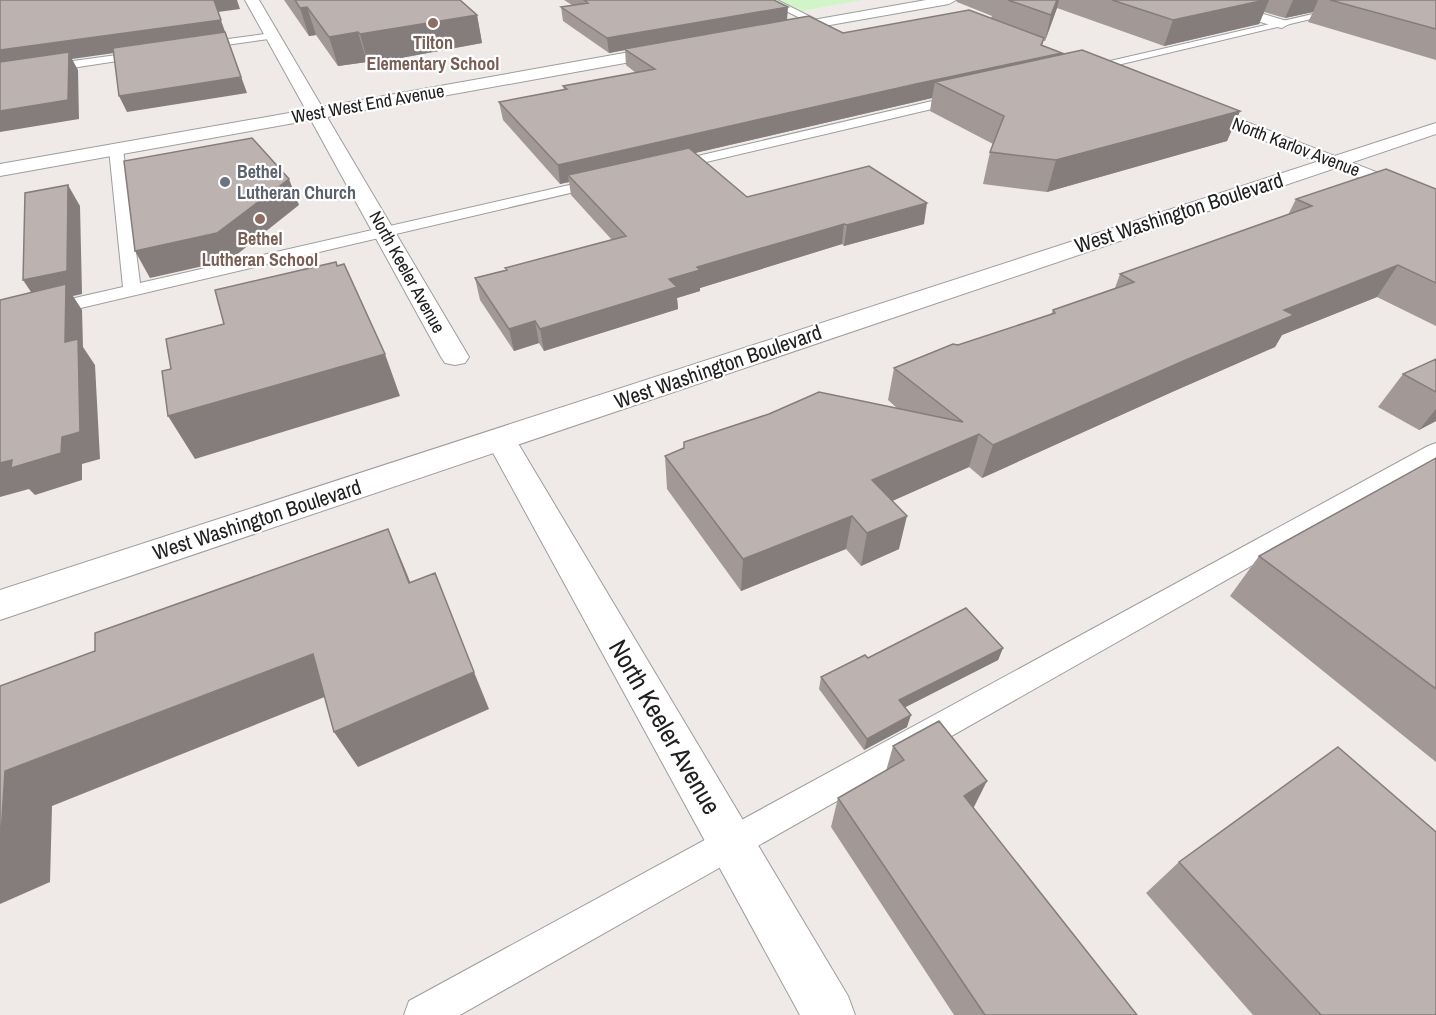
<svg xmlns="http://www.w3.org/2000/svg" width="1436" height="1015" viewBox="0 0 1436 1015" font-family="'Archivo Narrow',sans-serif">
<rect width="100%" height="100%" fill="#efeae7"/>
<!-- park -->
<path fill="#d1f5c8" d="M 779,0 L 862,0 L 802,11 Z"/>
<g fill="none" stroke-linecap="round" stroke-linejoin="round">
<!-- service casing -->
<g stroke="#9d9d9d" stroke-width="2">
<path id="service" d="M 764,0 L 777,0 L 823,23 L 814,25 Z
M 1373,0 L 1391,0 L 1084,73 L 1078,70 L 1084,67 Z
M 272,33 L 276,34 L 276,38 L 198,49 L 193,46 L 198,43 Z
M 146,51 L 150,52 L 150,56 L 0,79 L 0,71 Z
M 962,94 L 966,95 L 968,98 L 966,101 L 672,170 L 665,166 L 672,162 Z
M 116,145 L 123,149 L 140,283 L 600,178 L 607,182 L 600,186 L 0,327 L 0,315 L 123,287 L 109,149 Z
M 1436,443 L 1436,461 L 460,1015 L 404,1015 L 409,1001 L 1428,446 Z"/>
</g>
<!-- minor casing -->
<g stroke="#9d9d9d" stroke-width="2">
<path id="minor" d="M 245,0 L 259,0 L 322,107 L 669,45 L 677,50 L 669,55 L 327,117 L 469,357 L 465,363 L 455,365 L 445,363 L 441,357 L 311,120 L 0,176 L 0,164 L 306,110 Z
M 926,0 L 956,0 L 949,4 L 779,34 L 772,30 L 779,26 Z
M 1195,0 L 1216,0 L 1287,21 L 1289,24 L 1282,28 L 1277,27 L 1197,3 Z
M 1192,101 L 1436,195 L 1436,208 L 1186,110 L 1183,106 L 1186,102 Z
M 501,430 L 512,433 L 516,440 L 848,996 L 855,1015 L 800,1015 L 486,440 L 490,433 Z"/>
</g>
<!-- tertiary casing -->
<g stroke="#9d9d9d" stroke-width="2">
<path id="tertiary" d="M 1436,123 L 1436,134 L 0,620 L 0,590 Z"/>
</g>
<!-- service -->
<use href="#service" fill="#fff" fill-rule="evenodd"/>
<!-- minor -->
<use href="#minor" fill="#fff" fill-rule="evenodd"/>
<!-- tertiary -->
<use href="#tertiary" fill="#fff" fill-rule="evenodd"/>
</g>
<!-- wall -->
<path fill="#a29997" d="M 284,0 L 460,0 L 477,15 L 482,43 L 368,64 L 367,62 L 338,66 L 316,35 L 309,36 Z
M 564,0 L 774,0 L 787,20 L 843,33 L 991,18 L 992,16 L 957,2 L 956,0 L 1436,0 L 1436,60 L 1308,22 L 1313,12 L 1285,18 L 1264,12 L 1259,24 L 1164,46 L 1057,8 L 1045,41 L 1043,41 L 1042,45 L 1062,54 L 1240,111 L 1227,141 L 1047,192 L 983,184 L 990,152 L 993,144 L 930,111 L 932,98 L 695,153 L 747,197 L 924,224 L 844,246 L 842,244 L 700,288 L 700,291 L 677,298 L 678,309 L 544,351 L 539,343 L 514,351 L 480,300 L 475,278 L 506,270 L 505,268 L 612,240 L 571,195 L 569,182 L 560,184 L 503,120 L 499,102 L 564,90 L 563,86 L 636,73 L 626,65 L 625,50 L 609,53 L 563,21 L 561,7 L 572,5 Z
M 1436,189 L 1436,326 L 1377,297 L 1282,335 L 1275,347 L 1172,392 L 982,478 L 969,467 L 892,501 L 899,549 L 861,566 L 846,549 L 741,591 L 667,489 L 665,456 L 898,409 L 888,400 L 894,368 L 1051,315 L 1053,310 L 1115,288 L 1120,274 L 1288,215 L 1296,199 Z
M 1436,359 L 1436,421 L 1419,430 L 1378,407 L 1403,374 Z
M 1436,458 L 1436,762 L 1230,596 L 1259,556 Z
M 1003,648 L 998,660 L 905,707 L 907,727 L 864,750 L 819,689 L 821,677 L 868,658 Z
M 893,746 L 973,808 L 1137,1015 L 954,1015 L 831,827 L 838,798 L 886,771 Z
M 1179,862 L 1436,1015 L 1253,1015 L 1146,893 Z"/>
<!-- shaded-wall -->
<path fill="#847d7b" d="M 214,0 L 237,0 L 240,9 L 218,12 L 247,93 L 127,112 L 119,96 L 227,37 L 72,59 L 78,70 L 79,119 L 0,132 L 0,50 Z
M 1057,0 L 1059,0 L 1057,8 L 1045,41 L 1051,15 Z
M 1265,0 L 1269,0 L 1259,24 L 1164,46 L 1173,20 Z
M 1293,0 L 1318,0 L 1313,12 L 1285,18 Z
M 307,7 L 316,35 L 309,36 L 300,8 Z
M 788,7 L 787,21 L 624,49 L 625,50 L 609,53 L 607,38 Z
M 477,15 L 482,43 L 368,64 L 360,34 Z
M 358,32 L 367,62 L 338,66 L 329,37 Z
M 1044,38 L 1040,54 L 1057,70 L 935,82 L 932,98 L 574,181 L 568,175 L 569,182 L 560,184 L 558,165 L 1041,45 Z
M 1240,111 L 1227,141 L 1047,192 L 1056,160 Z
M 289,179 L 299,205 L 230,260 L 150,278 L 135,251 Z
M 68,185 L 80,206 L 82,294 L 73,296 L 82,310 L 83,347 L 95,365 L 100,459 L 82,464 L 82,480 L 35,495 L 29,489 L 0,497 L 0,463 L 62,437 L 39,304 L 23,280 Z
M 927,203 L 924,224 L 844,246 L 847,225 Z
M 844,224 L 842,244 L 700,288 L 700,291 L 677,298 L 678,309 L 544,351 L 540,329 L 697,267 Z
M 1398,265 L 1377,297 L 1282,335 L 1275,347 L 1172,392 L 982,478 L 993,445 L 1188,359 L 1284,310 Z
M 535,321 L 539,343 L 514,351 L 509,329 Z
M 385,354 L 400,396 L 195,459 L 168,416 Z
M 1436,409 L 1436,421 L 1419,430 Z
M 979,434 L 969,467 L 865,513 L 872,480 Z
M 852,516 L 846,549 L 741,591 L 743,559 Z
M 907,516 L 899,549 L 861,566 L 867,533 Z
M 388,529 L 405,569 L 426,622 L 409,583 Z
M 1003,648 L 998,660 L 896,712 L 899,700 Z
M 313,654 L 337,692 L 52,806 L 50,882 L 0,904 L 0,851 L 5,771 Z
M 474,672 L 489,709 L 358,767 L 334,732 Z
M 911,715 L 907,727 L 864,750 L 867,739 Z
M 987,781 L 972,811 L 964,796 Z"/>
<!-- building -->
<path fill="#bcb2b0" stroke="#847d7b" stroke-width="1.5" d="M 0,0 L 214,0 L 221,20 L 0,50 Z
M 295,0 L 460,0 L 477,15 L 360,34 L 358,32 L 329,37 L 307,7 L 300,8 Z
M 584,0 L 774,0 L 788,7 L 607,38 L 561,7 L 588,3 Z
M 1008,0 L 1057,0 L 1051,15 Z
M 1112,0 L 1265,0 L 1173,20 Z
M 1330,0 L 1436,0 L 1436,29 Z
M 969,10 L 1044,38 L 1041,45 L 1062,53 L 916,84 L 558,165 L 499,102 L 567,89 L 563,86 L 655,69 L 624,49 L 809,16 L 843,33 Z
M 225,32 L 241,77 L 119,96 L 113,48 Z
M 1082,50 L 1240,111 L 1056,160 L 990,152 L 1004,116 L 935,82 Z
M 69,52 L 68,100 L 0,111 L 0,62 Z
M 252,138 L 289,179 L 217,233 L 135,251 L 124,161 Z
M 689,148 L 747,197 L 869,166 L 927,203 L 847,225 L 844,224 L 697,267 L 700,270 L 669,279 L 677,287 L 540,329 L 535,321 L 509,329 L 475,278 L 507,270 L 505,268 L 626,236 L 568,175 Z
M 1386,169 L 1436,189 L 1436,283 L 1398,265 L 1284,310 L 1294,315 L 1188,359 L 993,445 L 979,434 L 872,480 L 907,516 L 867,533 L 852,516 L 743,559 L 665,456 L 684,448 L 684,442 L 769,414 L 819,392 L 963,422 L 894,368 L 953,344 L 958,345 L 1055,313 L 1053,310 L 1134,282 L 1120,274 L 1312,206 L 1296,199 Z
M 68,185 L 67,271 L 23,280 L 25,193 Z
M 336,262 L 337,266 L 344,264 L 385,354 L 168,416 L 162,371 L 171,369 L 166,339 L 224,324 L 215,290 Z
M 66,284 L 65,342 L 78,339 L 80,432 L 62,437 L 61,453 L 11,468 L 12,460 L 0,463 L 0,300 Z
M 1436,359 L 1436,392 L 1403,374 Z
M 1436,458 L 1436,689 L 1259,556 Z
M 388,529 L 409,583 L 435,573 L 474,672 L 334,732 L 313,654 L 5,771 L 0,851 L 0,686 L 95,651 L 95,633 Z
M 966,608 L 1003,648 L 899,700 L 911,715 L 867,739 L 821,677 L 865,655 L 868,658 Z
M 939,721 L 987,781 L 964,796 L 1137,1015 L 985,1015 L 838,798 L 904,760 L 893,746 Z
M 1338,747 L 1436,832 L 1436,1015 L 1321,1015 L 1179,862 Z"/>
<!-- markers -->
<g fill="#8d6e63" stroke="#fff" stroke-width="2">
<circle cx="433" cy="23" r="6"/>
<circle cx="260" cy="219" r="6"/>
</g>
<circle fill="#6b7280" stroke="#fff" stroke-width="2" cx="225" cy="182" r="6"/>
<g text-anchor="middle" stroke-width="4.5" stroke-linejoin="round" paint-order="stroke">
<!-- far-education labels -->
<g font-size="18" font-weight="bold" fill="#785e54" stroke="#fff">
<text x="433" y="49">Tilton<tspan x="433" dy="21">Elementary School</tspan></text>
<text x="260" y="245">Bethel<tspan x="260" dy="21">Lutheran School</tspan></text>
</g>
<!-- far-street labels -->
<g font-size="18" fill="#202020" stroke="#fff">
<text transform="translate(368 104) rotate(-10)" y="6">West West End Avenue</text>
<text transform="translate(1296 147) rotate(21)" y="6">North Karlov Avenue</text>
<text transform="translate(407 272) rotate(61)" y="6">North Keeler Avenue</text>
</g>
<!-- far-worship labels -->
<g font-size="18" font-weight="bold" fill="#5b616d" stroke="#fff" text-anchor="start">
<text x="237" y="178">Bethel<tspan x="237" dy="21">Lutheran Church</tspan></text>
</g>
<!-- street labels -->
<g font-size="21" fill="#202020" stroke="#fff">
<text transform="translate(1179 213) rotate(-18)" y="7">West Washington Boulevard</text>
<text transform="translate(718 367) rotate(-19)" y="7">West Washington Boulevard</text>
<text transform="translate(257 520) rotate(-18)" y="7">West Washington Boulevard</text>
</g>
<!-- near-street labels -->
<g font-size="26" fill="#202020" stroke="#fff">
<text transform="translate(665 727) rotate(60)" y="9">North Keeler Avenue</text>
</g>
</g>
</svg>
